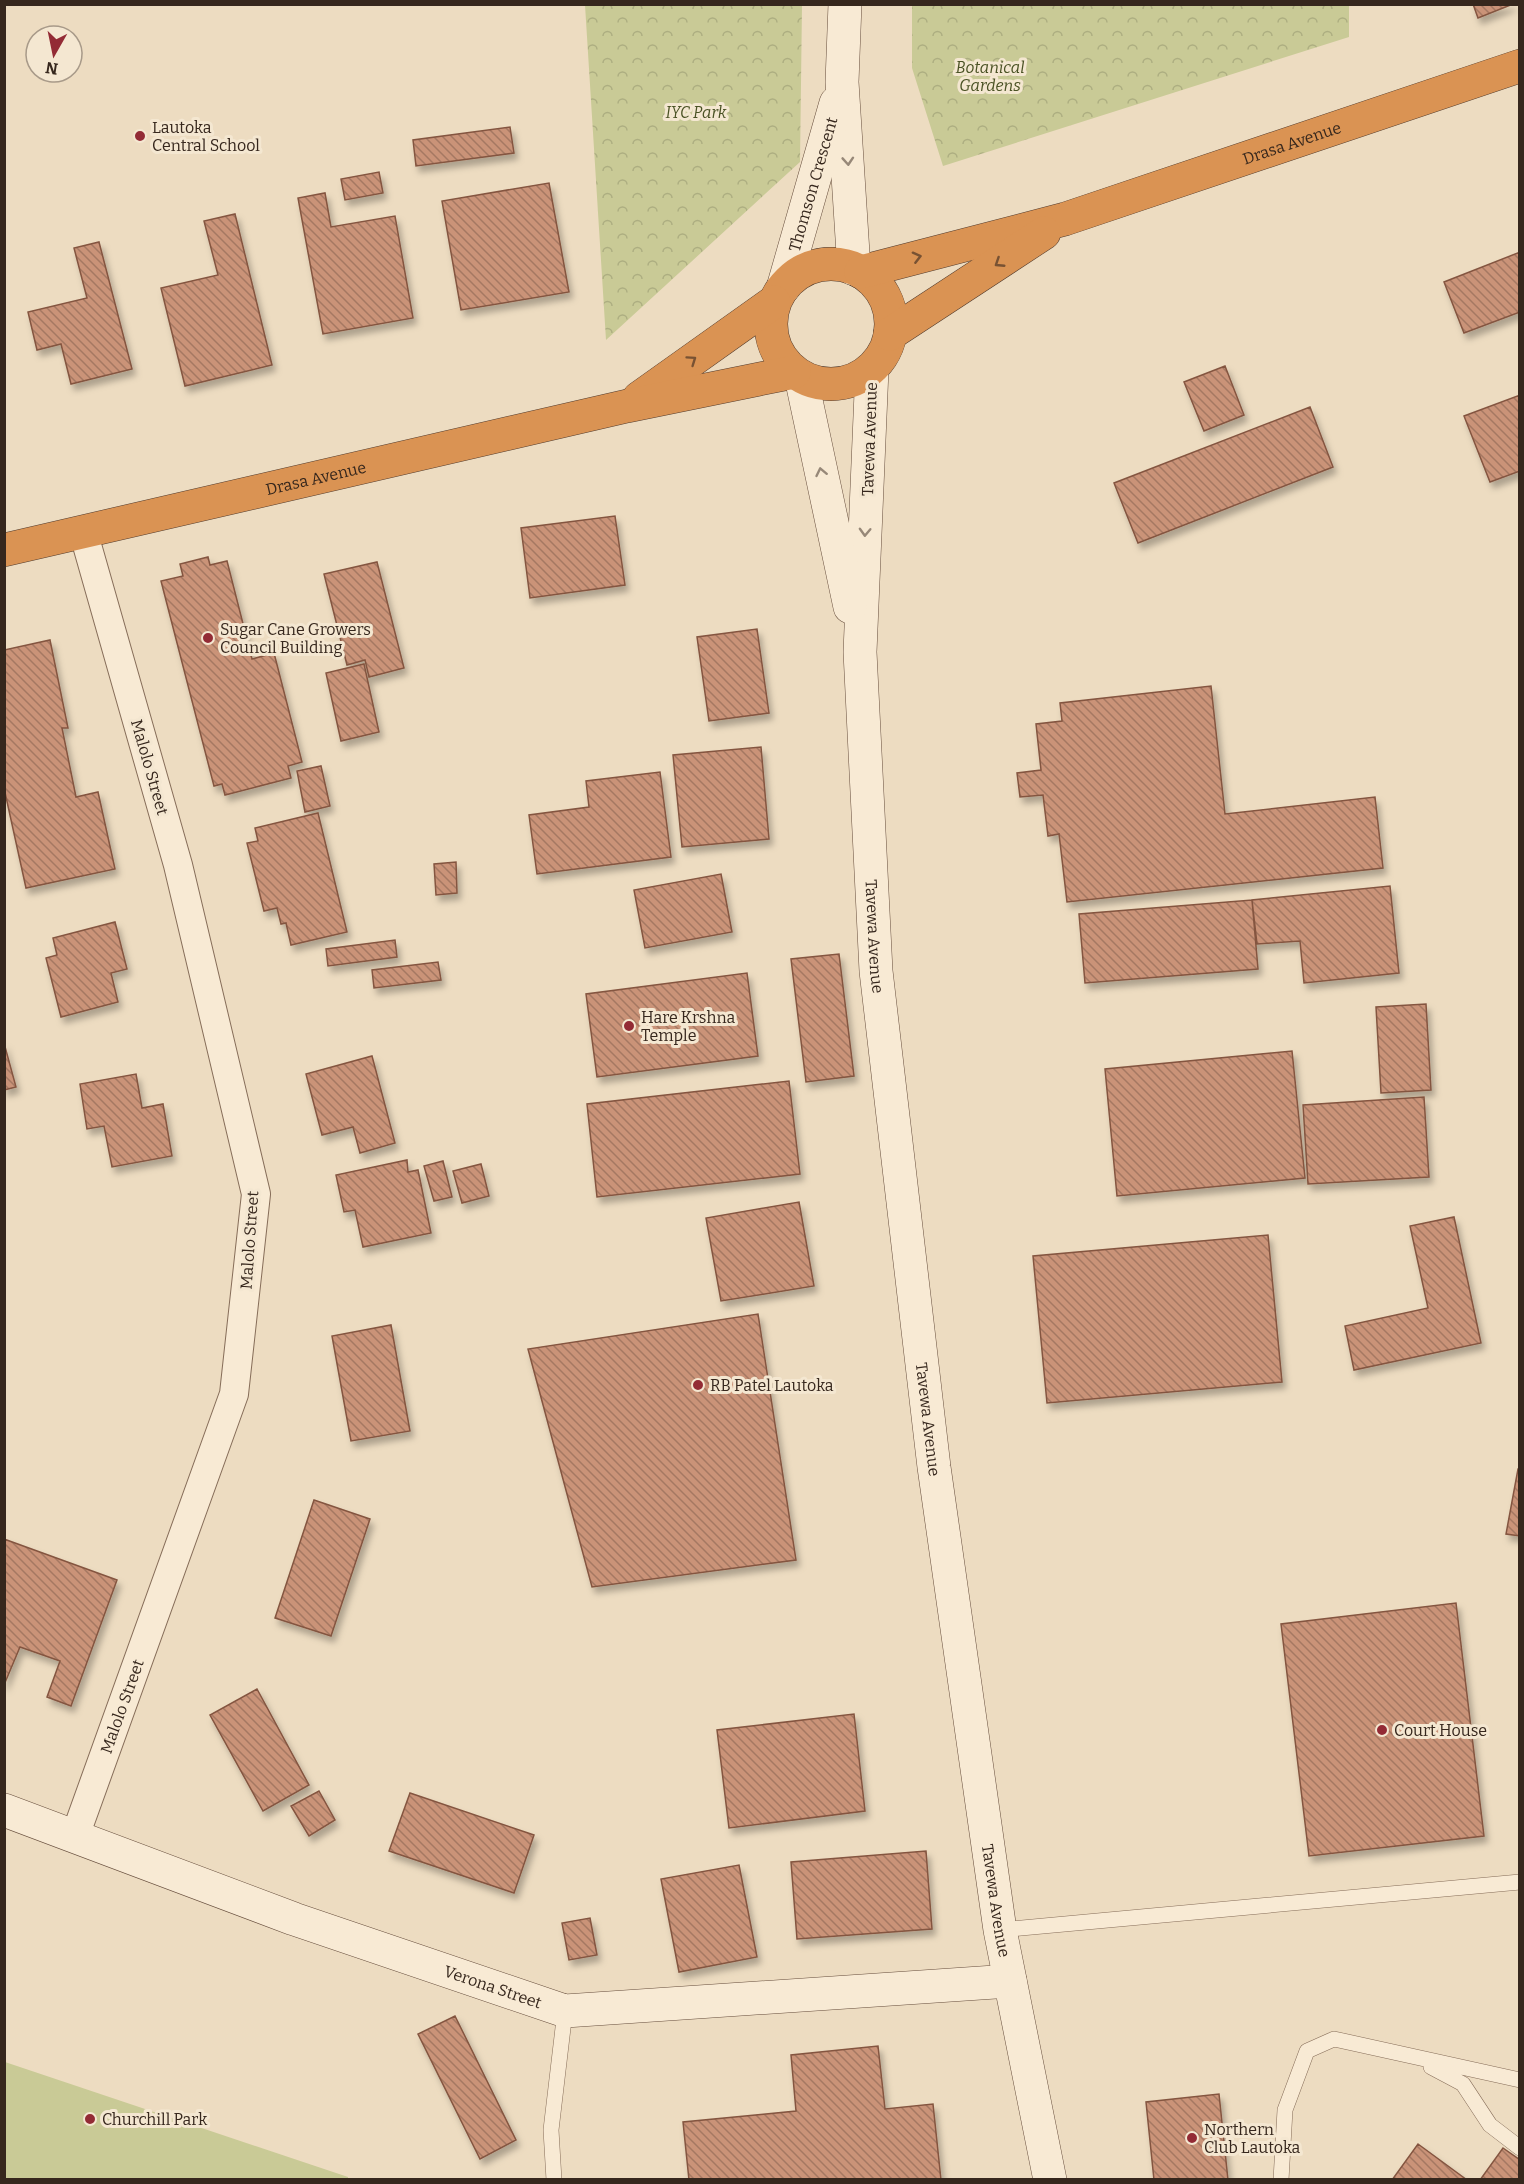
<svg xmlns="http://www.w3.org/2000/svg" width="1524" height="2184" viewBox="0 0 1524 2184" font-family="Bitter,serif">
<defs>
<pattern id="forest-crowns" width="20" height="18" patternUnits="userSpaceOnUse" patternTransform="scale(1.5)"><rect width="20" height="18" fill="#c9ca96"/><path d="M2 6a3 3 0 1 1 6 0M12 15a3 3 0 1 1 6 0" fill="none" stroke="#adae81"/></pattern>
<pattern id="building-back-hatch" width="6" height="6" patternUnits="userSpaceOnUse" patternTransform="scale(1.5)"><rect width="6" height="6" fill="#ca9378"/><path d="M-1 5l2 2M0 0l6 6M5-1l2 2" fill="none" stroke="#a57862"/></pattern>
<filter id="shadow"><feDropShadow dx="3.5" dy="6" stdDeviation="3" flood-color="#0004"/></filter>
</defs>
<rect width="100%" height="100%" fill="#eddcc1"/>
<!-- forest -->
<path fill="url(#forest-crowns)" d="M 585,5 L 802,5 L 800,162 L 606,340 Z
M 912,5 L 1349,5 L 1349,37 L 943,166 L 912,68 Z"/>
<!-- pitch -->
<path fill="#c9ca96" d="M 5,2062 L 348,2177 L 348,2179 L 5,2179 Z"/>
<!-- building -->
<path fill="url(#building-back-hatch)" stroke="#845540" stroke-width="1.5" filter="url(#shadow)" d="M 1473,4 L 1513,4 L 1478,18 Z
M 510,127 L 514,153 L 416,166 L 413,140 Z
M 379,172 L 383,193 L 345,200 L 341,179 Z
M 549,183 L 569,292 L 461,310 L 442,201 Z
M 325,193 L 331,227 L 395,216 L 413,318 L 323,334 L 298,198 Z
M 235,214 L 272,365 L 185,386 L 161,288 L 218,275 L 204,221 Z
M 99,242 L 132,369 L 71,384 L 61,344 L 37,350 L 28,312 L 87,298 L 74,248 Z
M 1520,252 L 1520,312 L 1464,333 L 1444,282 Z
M 1225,366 L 1244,415 L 1204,431 L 1184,382 Z
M 1520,395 L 1520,471 L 1490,482 L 1464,416 Z
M 1310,407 L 1333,467 L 1138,543 L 1114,483 Z
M 615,516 L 625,585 L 530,598 L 521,528 Z
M 208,557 L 210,565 L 227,561 L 252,659 L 274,653 L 302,762 L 288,766 L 291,778 L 225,795 L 222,784 L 214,786 L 161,581 L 183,576 L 180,564 Z
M 377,562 L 404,668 L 369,677 L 365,660 L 347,665 L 324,574 Z
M 757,629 L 769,713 L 709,721 L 697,637 Z
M 50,640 L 68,728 L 62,728 L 76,797 L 98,792 L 115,869 L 26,888 L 4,788 L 4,650 Z
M 364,664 L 379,732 L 341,741 L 326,673 Z
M 1211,686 L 1225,814 L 1375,797 L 1383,868 L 1067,902 L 1059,834 L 1048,836 L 1043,795 L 1020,797 L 1017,773 L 1041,770 L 1036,724 L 1062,721 L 1060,703 Z
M 761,747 L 769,839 L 682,847 L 673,755 Z
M 321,766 L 330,806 L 305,812 L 297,771 Z
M 660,772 L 671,857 L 537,874 L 529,815 L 589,807 L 586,781 Z
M 318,813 L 347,932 L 291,945 L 286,923 L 281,924 L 277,908 L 264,911 L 247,843 L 258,841 L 255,828 Z
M 456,862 L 457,893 L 436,895 L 434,864 Z
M 721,874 L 732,932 L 645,948 L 634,890 Z
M 1390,886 L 1399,973 L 1304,983 L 1300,941 L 1257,944 L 1252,900 Z
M 1252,900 L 1258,969 L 1085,983 L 1079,914 Z
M 115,922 L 127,969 L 111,973 L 118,1002 L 61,1017 L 46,958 L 57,955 L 53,938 Z
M 395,940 L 397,957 L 328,966 L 326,949 Z
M 839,954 L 854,1076 L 806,1082 L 791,959 Z
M 438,962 L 441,980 L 374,988 L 372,970 Z
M 747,973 L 758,1056 L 597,1077 L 586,994 Z
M 1426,1004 L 1431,1090 L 1381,1093 L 1376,1007 Z
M 4,1043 L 16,1087 L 4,1090 Z
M 1292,1051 L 1305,1178 L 1117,1196 L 1105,1069 Z
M 372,1056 L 395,1143 L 360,1153 L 353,1127 L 322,1135 L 306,1074 Z
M 136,1074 L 142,1108 L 163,1104 L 172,1156 L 112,1167 L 104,1126 L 87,1129 L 80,1084 Z
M 789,1081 L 800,1174 L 597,1197 L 587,1104 Z
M 1424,1097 L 1429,1177 L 1308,1184 L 1303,1105 Z
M 407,1160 L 408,1172 L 418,1170 L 431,1233 L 363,1247 L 355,1210 L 344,1212 L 336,1175 Z
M 443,1161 L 452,1197 L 434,1201 L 424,1166 Z
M 481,1164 L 489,1196 L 462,1203 L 453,1171 Z
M 799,1202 L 814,1286 L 721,1301 L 706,1218 Z
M 1454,1217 L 1481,1343 L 1354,1370 L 1345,1326 L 1428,1308 L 1410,1226 Z
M 1268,1235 L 1282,1382 L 1047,1403 L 1033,1256 Z
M 758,1314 L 796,1560 L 592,1587 L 528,1349 Z
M 391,1325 L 410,1431 L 351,1441 L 332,1336 Z
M 1518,1469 L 1520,1469 L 1520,1536 L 1506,1534 Z
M 314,1500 L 370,1519 L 331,1636 L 275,1618 Z
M 4,1539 L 117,1580 L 71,1706 L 47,1697 L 60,1661 L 20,1647 L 4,1685 Z
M 1456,1603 L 1484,1836 L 1309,1856 L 1281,1624 Z
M 257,1689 L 309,1785 L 263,1811 L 210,1715 Z
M 854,1714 L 865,1811 L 729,1828 L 717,1730 Z
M 319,1791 L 335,1820 L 309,1836 L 291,1806 Z
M 410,1793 L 534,1835 L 514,1893 L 389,1851 Z
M 926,1851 L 932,1929 L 797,1939 L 791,1862 Z
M 739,1865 L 757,1957 L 679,1972 L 661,1879 Z
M 590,1918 L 597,1955 L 569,1960 L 562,1923 Z
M 455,2016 L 516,2140 L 480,2159 L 418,2034 Z
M 878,2046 L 885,2109 L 933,2104 L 941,2180 L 689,2180 L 683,2122 L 796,2111 L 791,2055 Z
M 1219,2094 L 1228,2180 L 1154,2180 L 1146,2102 Z
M 1418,2144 L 1467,2180 L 1392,2180 Z
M 1503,2148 L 1520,2160 L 1520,2180 L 1480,2180 Z"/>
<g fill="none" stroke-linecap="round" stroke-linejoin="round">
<!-- lane casing -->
<g stroke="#866d59" stroke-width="16">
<path id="lane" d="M 1000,1930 L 1520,1882
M 1431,2067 L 1463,2084 L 1490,2125 L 1520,2148
M 554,2180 L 551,2130 L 565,2011
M 1281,2180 L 1285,2110 L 1307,2051 L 1334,2039 L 1520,2080"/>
</g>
<!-- street casing -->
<g stroke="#866d59" stroke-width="30">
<g id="street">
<path id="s1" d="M 75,1836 L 234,1394 L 256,1194 L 178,865 L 83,531"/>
</g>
</g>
<!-- secondary casing -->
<g stroke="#674e3d" stroke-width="34">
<g id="secondary">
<path d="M 845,4 L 842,82 L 854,269"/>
<path id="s2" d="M 783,288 L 836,103"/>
<path id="s3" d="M 872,369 L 860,652 L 876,971 L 934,1467 L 1000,1930 L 1050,2180"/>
<path d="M 801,377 L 850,607"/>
<path id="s4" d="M 4,1810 L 294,1919 L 565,2011 L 1010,1981"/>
</g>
</g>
<!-- highway casing -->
<g stroke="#533c2e" stroke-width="34">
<g id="highway">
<circle cx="831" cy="324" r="60"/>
<path id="s5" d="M 861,272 L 1065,219 L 1520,66"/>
<path d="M 890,334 L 1044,233"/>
<path d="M 639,398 L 774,302"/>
<path id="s6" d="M 4,550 L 627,406 L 794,372"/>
</g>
</g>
<!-- lane -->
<use href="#lane" stroke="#f8ead4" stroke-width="15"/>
<!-- street -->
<use href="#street" stroke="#f8ead4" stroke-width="28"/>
<!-- secondary -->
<use href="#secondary" stroke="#f8ead4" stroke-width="33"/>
<!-- highway -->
<use href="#highway" stroke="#da9353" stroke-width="33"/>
</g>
<!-- one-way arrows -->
<defs><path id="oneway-chevron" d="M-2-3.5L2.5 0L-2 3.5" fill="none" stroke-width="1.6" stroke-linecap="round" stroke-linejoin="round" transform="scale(1.5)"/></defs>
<g stroke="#978878">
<use href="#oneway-chevron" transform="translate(848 161) rotate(86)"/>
<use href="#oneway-chevron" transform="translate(821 472) rotate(-102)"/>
<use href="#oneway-chevron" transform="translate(865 532) rotate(92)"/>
</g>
<g stroke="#785233">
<use href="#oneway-chevron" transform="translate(917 257) rotate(-14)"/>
<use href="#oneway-chevron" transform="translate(999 263) rotate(147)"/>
<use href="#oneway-chevron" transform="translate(692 360) rotate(-35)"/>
</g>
<!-- markers -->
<g fill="#932b35" stroke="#f4e7d1" stroke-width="2">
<circle cx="140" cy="136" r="6"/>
<circle cx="208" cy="638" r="6"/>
<circle cx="629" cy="1026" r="6"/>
<circle cx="698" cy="1385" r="6"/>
<circle cx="1382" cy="1730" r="6"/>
<circle cx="90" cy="2119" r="6"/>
<circle cx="1192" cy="2138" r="6"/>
</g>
<g text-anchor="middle" stroke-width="6" stroke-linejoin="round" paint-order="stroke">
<!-- park labels -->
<g font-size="16" font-style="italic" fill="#4a5224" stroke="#f4e7d1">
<text x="990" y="73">Botanical<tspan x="990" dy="18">Gardens</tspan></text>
<text x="696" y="118">IYC Park</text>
</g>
<!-- poi labels -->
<g font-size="16" fill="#36271d" stroke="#f4e7d1" text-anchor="start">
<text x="152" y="133">Lautoka<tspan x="152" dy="18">Central School</tspan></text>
<text x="220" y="635">Sugar Cane Growers<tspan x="220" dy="18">Council Building</tspan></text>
<text x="641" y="1023">Hare Krshna<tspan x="641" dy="18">Temple</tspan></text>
<text x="710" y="1391">RB Patel Lautoka</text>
<text x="1394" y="1736">Court House</text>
<text x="102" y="2125">Churchill Park</text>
<text x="1204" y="2135">Northern<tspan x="1204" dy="18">Club Lautoka</tspan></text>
</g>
<!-- street labels -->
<g font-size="16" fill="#36271d" stroke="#f4e7d1">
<text dy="6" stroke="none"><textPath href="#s5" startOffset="450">Drasa Avenue</textPath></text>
<text dy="6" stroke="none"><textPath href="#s2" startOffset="108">Thomson Crescent</textPath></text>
<text transform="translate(869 439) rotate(-88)" y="6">Tavewa Avenue</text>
<text dy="6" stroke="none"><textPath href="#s6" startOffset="320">Drasa Avenue</textPath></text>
<text transform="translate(150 767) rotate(74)" y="6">Malolo Street</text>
<text dy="6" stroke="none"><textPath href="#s3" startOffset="568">Tavewa Avenue</textPath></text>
<text transform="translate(249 1240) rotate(-86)" y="6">Malolo Street</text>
<text dy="6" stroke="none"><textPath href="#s3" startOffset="1054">Tavewa Avenue</textPath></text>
<text dy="6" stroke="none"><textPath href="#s1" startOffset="138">Malolo Street</textPath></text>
<text dy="6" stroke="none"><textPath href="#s3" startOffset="1540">Tavewa Avenue</textPath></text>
<text dy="6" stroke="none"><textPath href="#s4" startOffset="520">Verona Street</textPath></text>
</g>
</g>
<!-- border -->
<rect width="1524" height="2184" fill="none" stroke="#36271d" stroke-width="12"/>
<!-- north arrow -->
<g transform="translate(54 54) rotate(189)"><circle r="28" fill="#f4e7d1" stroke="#a89a89" stroke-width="1.5"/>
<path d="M0-4.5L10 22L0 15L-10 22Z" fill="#932b35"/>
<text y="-9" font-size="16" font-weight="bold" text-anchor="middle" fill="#36271d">N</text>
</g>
</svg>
